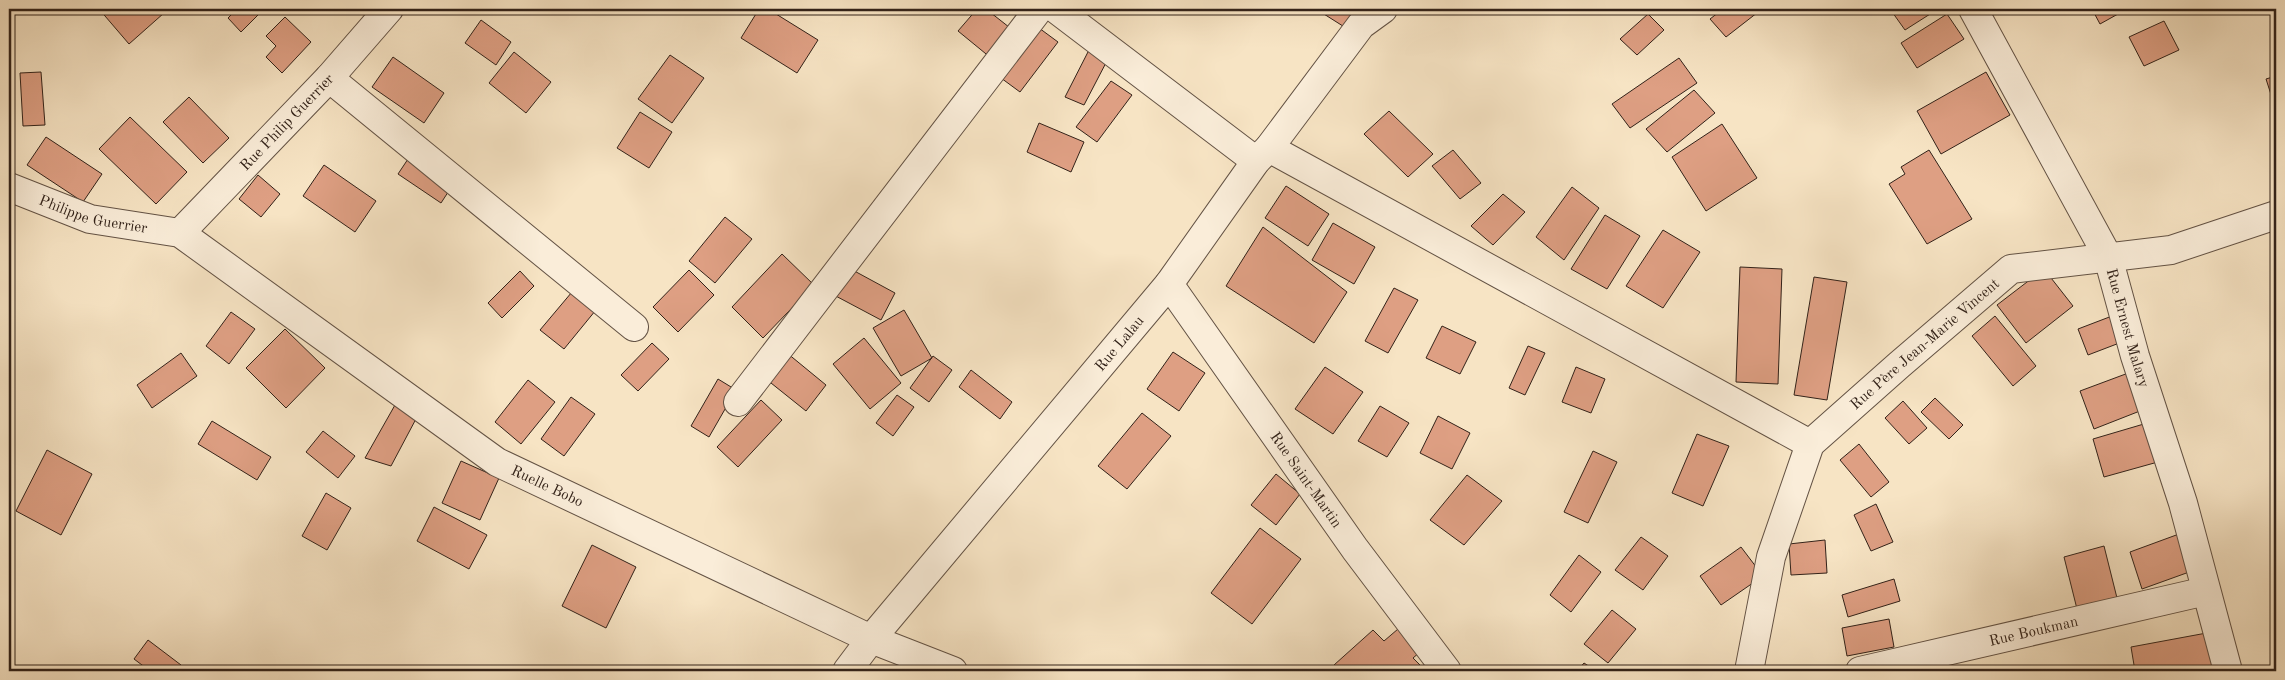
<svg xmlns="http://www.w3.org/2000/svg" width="2285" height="680" viewBox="0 0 2285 680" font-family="'Old Standard TT',serif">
<rect width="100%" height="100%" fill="#f7e4c4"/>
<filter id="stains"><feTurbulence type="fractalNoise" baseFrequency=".004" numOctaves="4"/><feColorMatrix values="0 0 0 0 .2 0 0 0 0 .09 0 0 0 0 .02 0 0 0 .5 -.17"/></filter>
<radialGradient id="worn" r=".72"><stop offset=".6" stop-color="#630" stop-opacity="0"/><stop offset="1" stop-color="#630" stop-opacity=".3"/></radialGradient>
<!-- building -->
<path fill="#de9f83" stroke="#322219" d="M 99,9 L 160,9 L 164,13 L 129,44 Z
M 237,9 L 264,9 L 241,32 L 228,18 Z
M 759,9 L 768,9 L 818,40 L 797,73 L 741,38 Z
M 977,9 L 986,9 L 1014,31 L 991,58 L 958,31 Z
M 1316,9 L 1359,9 L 1346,28 Z
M 1723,9 L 1762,9 L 1726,37 L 1710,19 Z
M 1890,9 L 1938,9 L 1905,30 Z
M 2092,9 L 2127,9 L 2100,24 Z
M 1648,14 L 1664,30 L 1637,55 L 1620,39 Z
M 1947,14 L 1964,39 L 1917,68 L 1901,43 Z
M 285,17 L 311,42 L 282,73 L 266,57 L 276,46 L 266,36 Z
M 481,20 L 511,42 L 496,65 L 465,43 Z
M 2164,21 L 2179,50 L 2144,66 L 2129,37 Z
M 1039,28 L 1058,42 L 1020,92 L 1001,78 Z
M 1090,48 L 1109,57 L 1084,105 L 1065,97 Z
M 514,52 L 551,82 L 526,113 L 489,83 Z
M 670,55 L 704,78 L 672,123 L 638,99 Z
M 393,57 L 444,93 L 424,123 L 372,87 Z
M 1679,58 L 1697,83 L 1630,128 L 1612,104 Z
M 41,72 L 45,125 L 23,126 L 20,73 Z
M 1986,72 L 2010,115 L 1941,154 L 1917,111 Z
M 2276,76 L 2276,110 L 2266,79 Z
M 1111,81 L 1132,95 L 1097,142 L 1076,127 Z
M 1694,90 L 1715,113 L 1667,152 L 1646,129 Z
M 189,97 L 229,138 L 203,163 L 163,122 Z
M 1389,111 L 1433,154 L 1408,177 L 1364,134 Z
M 640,112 L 672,132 L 649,168 L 617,148 Z
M 130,117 L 187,172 L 156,204 L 99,149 Z
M 1039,123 L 1084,142 L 1071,172 L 1027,152 Z
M 1722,124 L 1757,178 L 1706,211 L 1672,157 Z
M 46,137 L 102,174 L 83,202 L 27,165 Z
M 1453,150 L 1481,183 L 1460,199 L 1432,166 Z
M 1929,150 L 1972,219 L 1927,244 L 1889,184 L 1905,174 L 1901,167 Z
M 412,153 L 454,183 L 441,203 L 398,174 Z
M 324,165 L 376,201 L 355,232 L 303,196 Z
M 258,175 L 280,194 L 261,217 L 239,199 Z
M 1286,186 L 1329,214 L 1308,246 L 1265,218 Z
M 1572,187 L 1599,208 L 1564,260 L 1536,237 Z
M 1503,194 L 1525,212 L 1493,245 L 1471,226 Z
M 1605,215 L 1640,236 L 1607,289 L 1571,269 Z
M 725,217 L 752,239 L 715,283 L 689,261 Z
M 1333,223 L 1375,247 L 1354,284 L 1312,260 Z
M 1263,227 L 1347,292 L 1314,343 L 1226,286 Z
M 1663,230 L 1700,252 L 1663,308 L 1626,286 Z
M 782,254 L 814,285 L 763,338 L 732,307 Z
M 847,267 L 895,293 L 881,320 L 832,294 Z
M 1740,267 L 1782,269 L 1778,384 L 1736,382 Z
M 2044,269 L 2073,306 L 2026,343 L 1997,305 Z
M 689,270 L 714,295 L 678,332 L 653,307 Z
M 520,271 L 534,286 L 502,318 L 488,303 Z
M 1814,277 L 1847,282 L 1827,400 L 1794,395 Z
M 577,286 L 600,305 L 564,349 L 540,330 Z
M 1394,288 L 1418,300 L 1388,353 L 1365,341 Z
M 904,310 L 932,358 L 901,376 L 873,328 Z
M 231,312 L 255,329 L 229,364 L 206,346 Z
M 1995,316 L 2036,366 L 2013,386 L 1972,336 Z
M 2112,316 L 2122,342 L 2088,355 L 2078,329 Z
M 1442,326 L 1476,342 L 1460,374 L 1426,358 Z
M 285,329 L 325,368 L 286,408 L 246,368 Z
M 864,338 L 901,383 L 870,409 L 833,364 Z
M 652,343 L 669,359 L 638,391 L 621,375 Z
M 1528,346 L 1545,353 L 1525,395 L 1509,388 Z
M 1173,352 L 1205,373 L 1179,411 L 1147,389 Z
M 181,353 L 197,376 L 152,408 L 137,385 Z
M 787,353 L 826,385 L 806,411 L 766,379 Z
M 933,356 L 952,370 L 929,402 L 910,388 Z
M 1325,367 L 1363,392 L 1333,434 L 1295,409 Z
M 1576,367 L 1605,379 L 1591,413 L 1562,402 Z
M 971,370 L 1012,402 L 1000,419 L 959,387 Z
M 2131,372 L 2145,409 L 2094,429 L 2080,391 Z
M 718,379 L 736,390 L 709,437 L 691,426 Z
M 528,380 L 555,402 L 521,444 L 495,422 Z
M 897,395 L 914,407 L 893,436 L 876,423 Z
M 571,397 L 595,414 L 564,456 L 541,439 Z
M 1935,398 L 1963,425 L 1949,439 L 1921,412 Z
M 761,400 L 782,420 L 738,467 L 717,447 Z
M 1903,401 L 1927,428 L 1909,444 L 1885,418 Z
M 395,405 L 417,417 L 391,466 L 365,458 Z
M 1380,406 L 1409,423 L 1387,457 L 1358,441 Z
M 1142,413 L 1171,436 L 1127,489 L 1098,466 Z
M 1438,416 L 1470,433 L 1452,469 L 1420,453 Z
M 212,421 L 271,457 L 257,480 L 198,444 Z
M 2154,421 L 2165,460 L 2104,477 L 2093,439 Z
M 323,431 L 355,456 L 338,478 L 306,452 Z
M 1697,434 L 1729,446 L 1703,506 L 1672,493 Z
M 1859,444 L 1889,482 L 1871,497 L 1840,460 Z
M 47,450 L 92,474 L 61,535 L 16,511 Z
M 1593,451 L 1617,462 L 1588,523 L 1564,512 Z
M 461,461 L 499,478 L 480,520 L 442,503 Z
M 1276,474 L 1300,494 L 1276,525 L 1251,505 Z
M 1467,475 L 1502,501 L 1464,545 L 1430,520 Z
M 326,493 L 351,508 L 327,550 L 302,536 Z
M 1876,504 L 1893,542 L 1871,551 L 1854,515 Z
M 434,507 L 487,535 L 469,569 L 417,541 Z
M 1260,528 L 1301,559 L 1252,624 L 1211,593 Z
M 2179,534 L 2192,571 L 2142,589 L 2130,552 Z
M 1641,537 L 1668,556 L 1643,590 L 1615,570 Z
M 1825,540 L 1827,573 L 1791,575 L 1789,544 Z
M 592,545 L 636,567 L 606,628 L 562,606 Z
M 2104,546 L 2118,602 L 2078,613 L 2064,557 Z
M 1741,547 L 1763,576 L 1721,605 L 1700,576 Z
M 1579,555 L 1601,572 L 1571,612 L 1550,595 Z
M 1894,579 L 1900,601 L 1848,617 L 1842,595 Z
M 1612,610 L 1636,629 L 1608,663 L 1584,644 Z
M 1889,619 L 1894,647 L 1847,656 L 1842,628 Z
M 1398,629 L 1420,652 L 1413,658 L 1421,666 L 1415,671 L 1340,671 L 1334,665 L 1373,630 L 1384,641 Z
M 2212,632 L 2219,671 L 2135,671 L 2131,647 Z
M 148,640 L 181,665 L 176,671 L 150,671 L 134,659 Z
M 1584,663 L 1596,671 L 1577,671 Z"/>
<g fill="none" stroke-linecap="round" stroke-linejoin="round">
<!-- street casing -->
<g stroke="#635244" stroke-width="30">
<g id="street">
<path d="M 1056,9 L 1256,161"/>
<path id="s1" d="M 1973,9 L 2108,257 L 2135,356 L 2183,503 L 2228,671"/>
<path d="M 329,78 L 634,327"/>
<path d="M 1269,148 L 1810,444"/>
<path id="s2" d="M 9,187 L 90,219 L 180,233 L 497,462 L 871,639 L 953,671"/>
<path id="s3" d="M 180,233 L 329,78 L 389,9"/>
<path id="s4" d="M 1169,284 L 1355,549 L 1447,671"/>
<path d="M 738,402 L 1039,9"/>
<path id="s5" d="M 847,671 L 871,639 L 1169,284 L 1256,161 L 1269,148 L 1361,25 L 1383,9"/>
<path id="s6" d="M 1749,671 L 1771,557 L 1810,444 L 1899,365 L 2011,269 L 2171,250 L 2276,215"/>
<path id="s7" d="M 1860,671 L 2206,591"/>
</g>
</g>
<!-- street -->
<use href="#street" stroke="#faedd9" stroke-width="28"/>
</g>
<g text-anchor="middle" stroke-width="4.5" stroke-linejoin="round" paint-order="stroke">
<!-- street labels -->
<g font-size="15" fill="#322219" stroke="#faedd9">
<text dy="5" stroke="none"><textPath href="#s3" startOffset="154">Rue Philip Guerrier</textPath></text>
<text dy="5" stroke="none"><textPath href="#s2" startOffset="89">Philippe Guerrier</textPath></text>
<text dy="5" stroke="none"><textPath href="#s1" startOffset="356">Rue Ernest Malary</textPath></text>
<text dy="5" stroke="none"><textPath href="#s5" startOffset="426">Rue Lalau</textPath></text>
<text dy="5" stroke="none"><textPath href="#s6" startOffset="388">Rue Père Jean-Marie Vincent</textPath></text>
<text dy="5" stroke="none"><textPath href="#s4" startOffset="239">Rue Saint-Martin</textPath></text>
<text dy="5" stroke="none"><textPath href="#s2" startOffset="625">Ruelle Bobo</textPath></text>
<text dy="5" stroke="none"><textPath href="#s7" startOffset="178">Rue Boukman</textPath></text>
</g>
</g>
<!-- margin -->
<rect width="2285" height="680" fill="none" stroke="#f7e4c4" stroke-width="30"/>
<rect x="10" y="10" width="2265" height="660" fill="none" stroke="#322219" stroke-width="2.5"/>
<rect x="15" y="15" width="2255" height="650" fill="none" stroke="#322219"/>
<rect width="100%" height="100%" filter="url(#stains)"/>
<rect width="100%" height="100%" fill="url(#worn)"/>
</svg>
